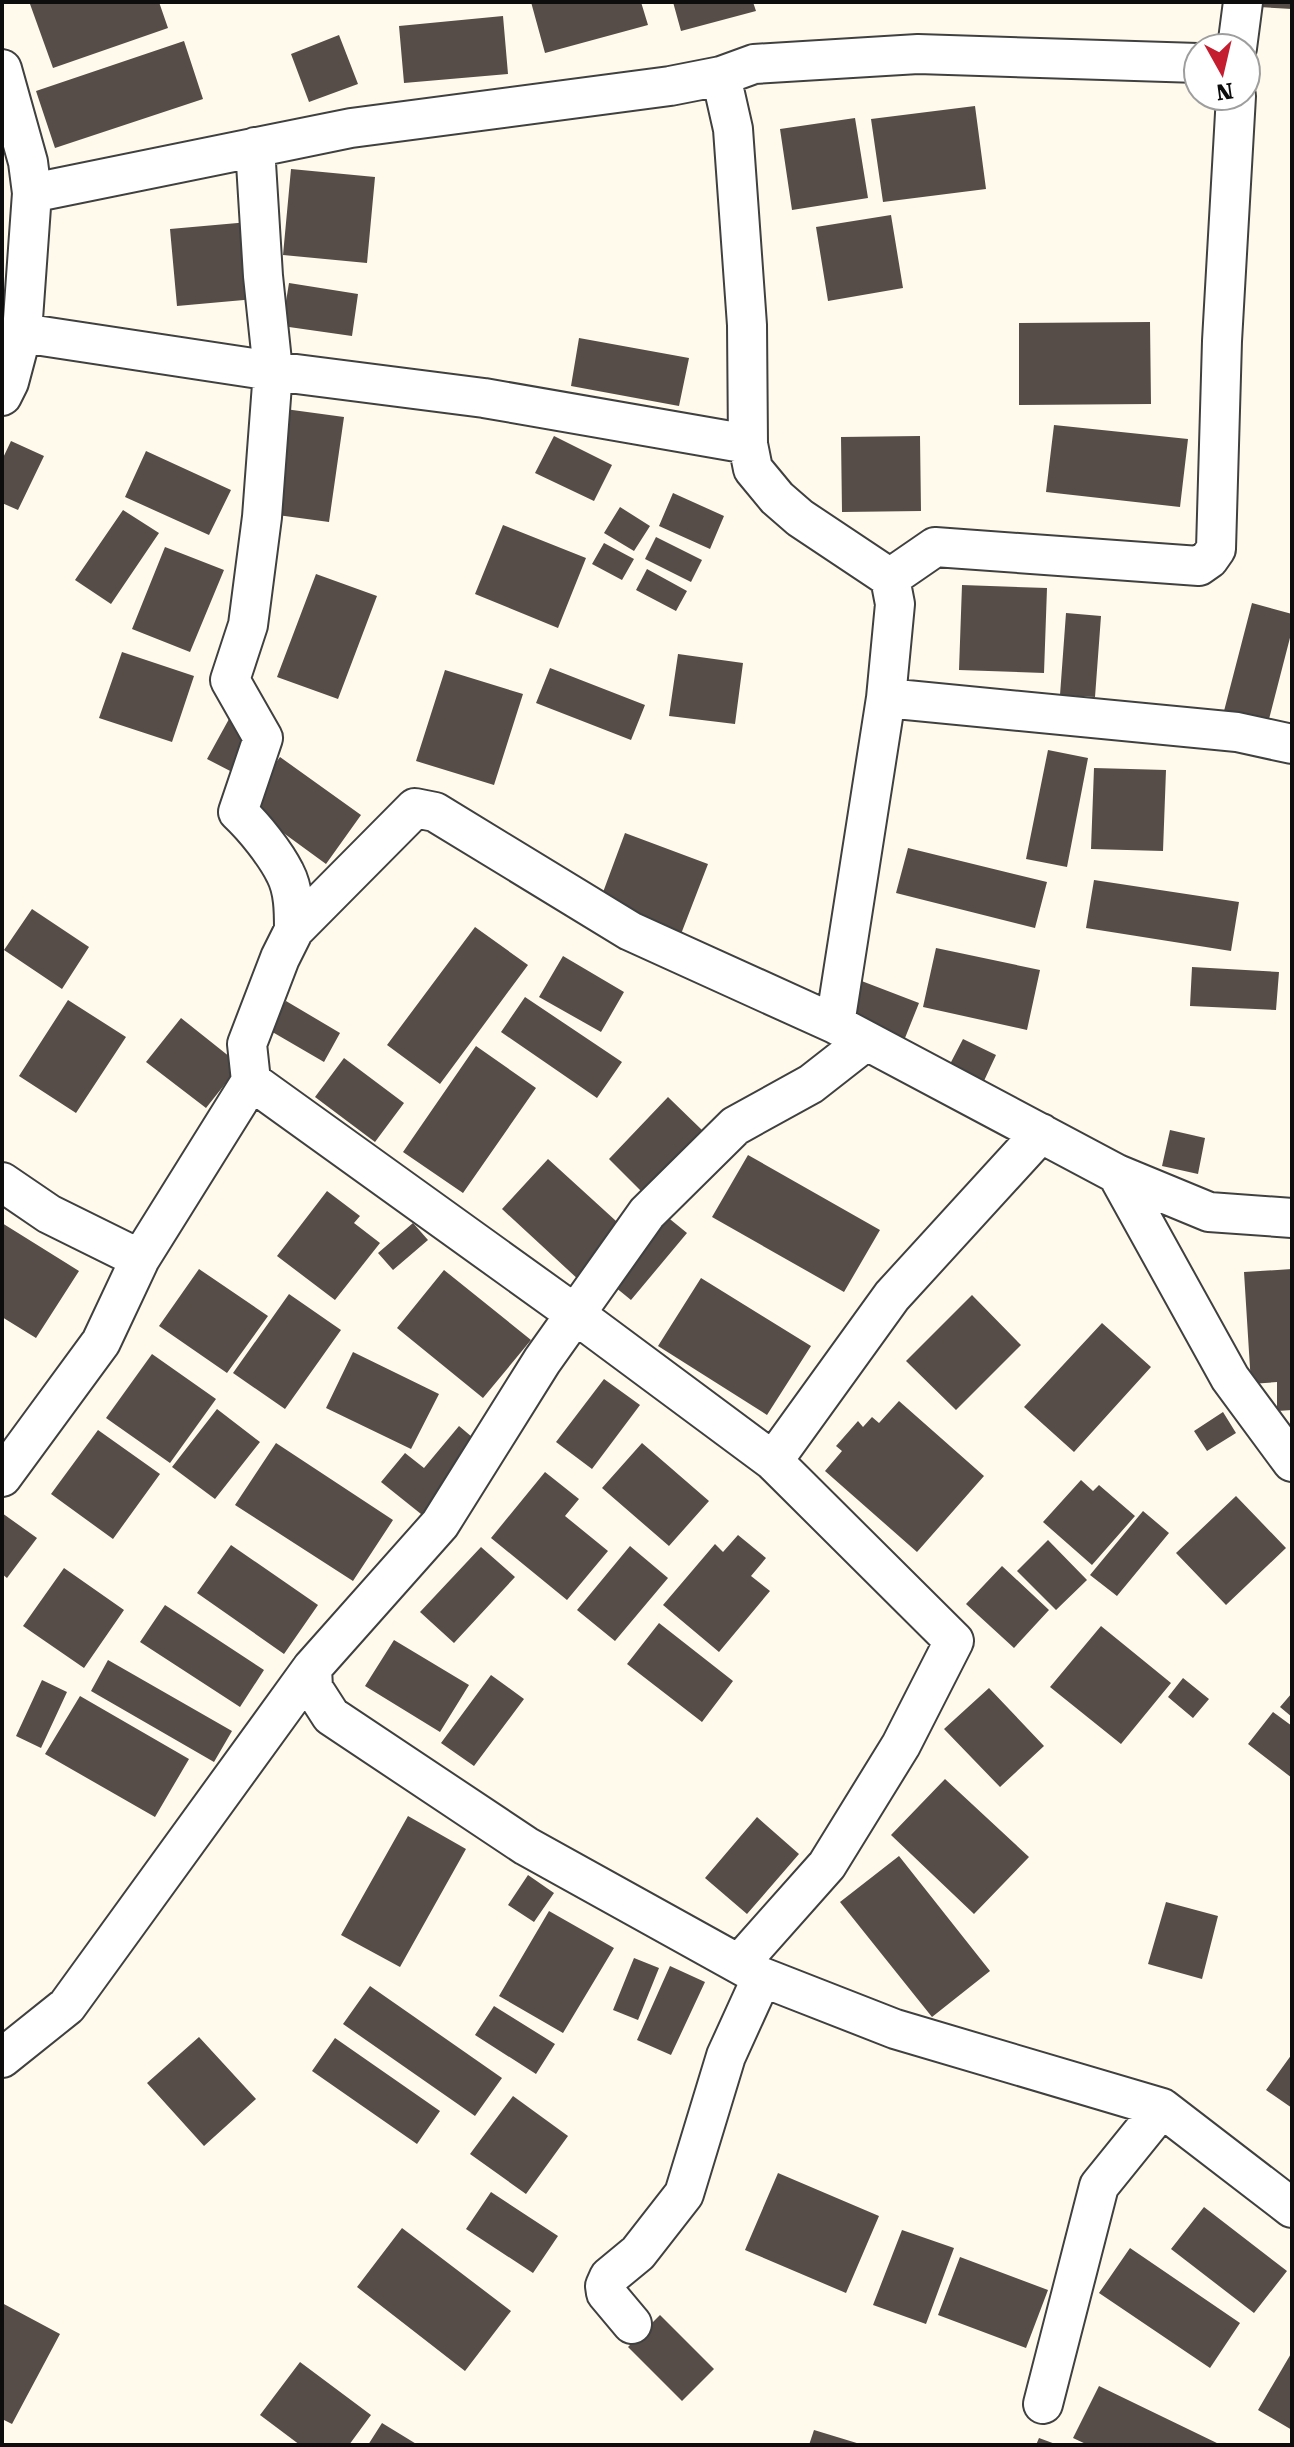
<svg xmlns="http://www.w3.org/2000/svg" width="1294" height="2447" viewBox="0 0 1294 2447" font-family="'Roboto Serif',serif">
<rect width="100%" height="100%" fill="#fffaec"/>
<!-- building -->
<path fill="#564d48" d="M 37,2 L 159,2 L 168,28 L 53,68 L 30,4 Z
M 531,2 L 641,2 L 648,25 L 545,53 Z
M 673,2 L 753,2 L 756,11 L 681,31 Z
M 1260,2 L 1292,2 L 1292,9 L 1259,7 Z
M 503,16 L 508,74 L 404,83 L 399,26 Z
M 339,35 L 358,84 L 309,102 L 291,54 Z
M 184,41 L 203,99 L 55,148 L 36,91 Z
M 975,106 L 986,189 L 883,202 L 871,119 Z
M 855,118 L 868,198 L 792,210 L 780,129 Z
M 291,169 L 375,177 L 367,263 L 283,255 Z
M 891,215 L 903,288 L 828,301 L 816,227 Z
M 249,222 L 255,299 L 177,306 L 170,229 Z
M 289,283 L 358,294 L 352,336 L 282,326 Z
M 1150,322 L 1151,404 L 1019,405 L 1019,323 Z
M 579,338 L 689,358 L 679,406 L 571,386 Z
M 285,409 L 344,417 L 329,522 L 270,514 Z
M 1054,425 L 1188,439 L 1180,507 L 1046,492 Z
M 554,436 L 612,465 L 594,501 L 535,473 Z
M 920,436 L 921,511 L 842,512 L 841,437 Z
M 11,441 L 44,456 L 18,510 L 2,503 L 2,460 Z
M 146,451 L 231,490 L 209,535 L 125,497 Z
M 673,493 L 724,516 L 710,549 L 659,526 Z
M 620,507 L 650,526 L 634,551 L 604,533 Z
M 123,510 L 159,533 L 111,604 L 75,580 Z
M 503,525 L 586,558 L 558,628 L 475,594 Z
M 656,537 L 702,560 L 691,582 L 645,559 Z
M 604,543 L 634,559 L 622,580 L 592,564 Z
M 165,547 L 224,570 L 190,652 L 132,629 Z
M 647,569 L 687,591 L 676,611 L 636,590 Z
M 316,574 L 377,596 L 338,699 L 277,677 Z
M 962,585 L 1047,588 L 1044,673 L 959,670 Z
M 1252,603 L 1292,614 L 1292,630 L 1268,723 L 1224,711 Z
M 1066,613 L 1101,616 L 1095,697 L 1060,695 Z
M 122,652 L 194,676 L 172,742 L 99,718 Z
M 678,654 L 743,663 L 735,724 L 669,716 Z
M 550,668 L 645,705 L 631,740 L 536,703 Z
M 445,670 L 523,694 L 494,785 L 416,761 Z
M 229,719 L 257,733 L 236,774 L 207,759 Z
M 1048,750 L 1088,758 L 1067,867 L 1026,859 Z
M 280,757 L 361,815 L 326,864 L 245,805 Z
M 1094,768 L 1166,770 L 1163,851 L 1091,849 Z
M 625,833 L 708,864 L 681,934 L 599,903 Z
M 908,848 L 1047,882 L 1035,928 L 896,893 Z
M 1094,880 L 1239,902 L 1231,951 L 1086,928 Z
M 32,909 L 89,947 L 62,989 L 4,950 Z
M 475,927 L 528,965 L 440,1084 L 387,1045 Z
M 936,948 L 1040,970 L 1027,1030 L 923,1007 Z
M 563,956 L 624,992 L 601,1032 L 539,997 Z
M 1192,967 L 1279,972 L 1276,1010 L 1190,1006 Z
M 859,980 L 919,1003 L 903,1043 L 843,1021 Z
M 525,997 L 622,1062 L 597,1098 L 501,1032 Z
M 68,1000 L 126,1037 L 76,1113 L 19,1076 Z
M 286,1001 L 340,1033 L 324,1062 L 269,1030 Z
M 181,1018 L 240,1065 L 206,1108 L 146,1062 Z
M 963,1039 L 996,1055 L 983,1083 L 949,1066 Z
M 476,1046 L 536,1088 L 463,1193 L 403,1152 Z
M 344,1058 L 404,1103 L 375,1142 L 315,1097 Z
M 668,1097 L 703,1131 L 643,1193 L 609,1159 Z
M 1170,1130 L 1205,1138 L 1198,1174 L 1162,1166 Z
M 748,1155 L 880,1230 L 844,1292 L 712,1217 Z
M 548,1159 L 627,1231 L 580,1281 L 502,1209 Z
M 327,1191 L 360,1216 L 354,1223 L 380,1243 L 335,1300 L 277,1256 Z
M 660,1211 L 687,1233 L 631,1300 L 604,1278 Z
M 2,1223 L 79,1271 L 36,1338 L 2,1317 Z
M 413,1223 L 428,1240 L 393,1270 L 378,1253 Z
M 199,1269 L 268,1316 L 227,1373 L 159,1326 Z
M 1292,1269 L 1292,1410 L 1277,1411 L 1277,1382 L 1251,1384 L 1244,1272 Z
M 444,1270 L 531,1340 L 483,1398 L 397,1328 Z
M 701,1278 L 811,1346 L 767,1415 L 658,1346 Z
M 289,1294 L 341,1330 L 285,1409 L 233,1373 Z
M 972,1295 L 1021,1345 L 956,1410 L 906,1361 Z
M 1102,1323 L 1151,1367 L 1074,1452 L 1024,1407 Z
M 353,1352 L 439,1394 L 411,1449 L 326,1408 Z
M 152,1354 L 216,1399 L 170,1463 L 106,1418 Z
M 604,1379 L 640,1405 L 592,1469 L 556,1442 Z
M 899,1401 L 984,1476 L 917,1552 L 825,1471 L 842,1451 L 836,1446 L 858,1421 L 863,1427 L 872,1417 L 879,1423 Z
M 217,1409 L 260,1442 L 215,1499 L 172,1467 Z
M 1223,1412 L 1236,1433 L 1207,1451 L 1194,1431 Z
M 459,1426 L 485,1448 L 426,1518 L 381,1482 L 405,1453 L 424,1468 Z
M 98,1430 L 160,1474 L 113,1539 L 51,1494 Z
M 276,1443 L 393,1520 L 353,1581 L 235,1505 Z
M 642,1443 L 709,1501 L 669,1546 L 602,1488 Z
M 545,1472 L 579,1499 L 565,1516 L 608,1551 L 567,1600 L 491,1538 Z
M 1081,1480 L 1093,1491 L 1099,1485 L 1135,1516 L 1092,1565 L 1043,1522 Z
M 1236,1496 L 1286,1548 L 1226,1605 L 1176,1553 Z
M 1143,1511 L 1169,1533 L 1117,1596 L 1090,1575 Z
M 2,1513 L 37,1538 L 7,1578 L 2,1574 Z
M 738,1535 L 766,1558 L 751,1576 L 770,1591 L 719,1652 L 663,1605 L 715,1544 L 723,1552 Z
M 1048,1540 L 1087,1580 L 1056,1610 L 1017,1571 Z
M 231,1545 L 318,1605 L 284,1654 L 197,1593 Z
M 630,1546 L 668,1578 L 615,1641 L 577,1610 Z
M 481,1547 L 515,1577 L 454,1643 L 420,1612 Z
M 1002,1566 L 1049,1610 L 1014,1648 L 966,1604 Z
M 64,1568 L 124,1610 L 84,1668 L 23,1626 Z
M 165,1605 L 264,1670 L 240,1707 L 140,1642 Z
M 659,1623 L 733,1681 L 702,1722 L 627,1664 Z
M 1101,1626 L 1171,1683 L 1121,1744 L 1050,1687 Z
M 394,1640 L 469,1685 L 440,1732 L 365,1686 Z
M 108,1660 L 232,1731 L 214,1762 L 91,1691 Z
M 491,1675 L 524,1699 L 474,1766 L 441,1743 Z
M 1183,1678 L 1209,1699 L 1193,1718 L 1168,1697 Z
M 42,1680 L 67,1692 L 41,1748 L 16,1736 Z
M 989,1688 L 1044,1746 L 1000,1787 L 944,1729 Z
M 1292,1693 L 1292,1717 L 1280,1707 Z
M 80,1696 L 189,1759 L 155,1817 L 45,1754 Z
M 1273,1712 L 1292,1726 L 1292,1778 L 1248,1744 Z
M 945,1779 L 1029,1857 L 974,1914 L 891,1835 Z
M 408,1816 L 466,1849 L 400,1967 L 341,1935 Z
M 757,1817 L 799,1854 L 747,1914 L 705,1878 Z
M 899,1856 L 990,1971 L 932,2017 L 840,1902 Z
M 528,1875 L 554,1893 L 534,1922 L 508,1905 Z
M 1166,1902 L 1218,1916 L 1202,1979 L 1148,1964 Z
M 549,1911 L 614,1948 L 563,2033 L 499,1996 Z
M 634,1958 L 659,1968 L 638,2020 L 613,2010 Z
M 670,1966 L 705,1982 L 671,2055 L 637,2040 Z
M 370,1986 L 502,2078 L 475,2116 L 343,2024 Z
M 494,2006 L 555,2044 L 536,2074 L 475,2035 Z
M 199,2037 L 256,2099 L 204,2146 L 147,2083 Z
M 335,2038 L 440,2111 L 417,2144 L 312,2071 Z
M 1292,2054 L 1292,2108 L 1266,2090 Z
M 513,2096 L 568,2136 L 526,2194 L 470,2154 Z
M 778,2173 L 879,2216 L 846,2293 L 745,2250 Z
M 491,2192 L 558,2236 L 533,2273 L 466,2229 Z
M 1204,2207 L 1287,2271 L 1254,2313 L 1171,2249 Z
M 402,2228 L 511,2311 L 465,2371 L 357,2287 Z
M 902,2230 L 954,2248 L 926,2324 L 873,2305 Z
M 1130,2248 L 1240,2323 L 1210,2368 L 1099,2293 Z
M 960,2257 L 1048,2290 L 1026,2348 L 938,2315 Z
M 2,2303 L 60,2334 L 12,2424 L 2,2419 Z
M 660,2315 L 714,2369 L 682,2401 L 628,2347 Z
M 1292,2352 L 1292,2430 L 1258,2410 Z
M 300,2362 L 371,2415 L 349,2445 L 300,2445 L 260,2415 Z
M 1099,2386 L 1221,2445 L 1088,2445 L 1073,2438 Z
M 382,2423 L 418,2445 L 368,2445 Z
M 814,2430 L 860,2444 L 860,2445 L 809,2445 Z
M 1039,2438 L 1058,2445 L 1036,2445 Z"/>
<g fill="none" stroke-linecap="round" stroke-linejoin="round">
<!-- street casing -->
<g stroke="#404040" stroke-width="42">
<path id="street" d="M 1237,48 L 1243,2
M 2,69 L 28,162 L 32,193 L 22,333 L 9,382 L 2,396
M 721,76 L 754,64 L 918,54 L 1198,63
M 255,147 L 263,276 L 273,371 L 262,517 L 248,625 L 230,680 L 263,738 L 238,812 C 254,827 275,853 285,873 C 294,890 294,911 294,930
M 32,193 L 351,128 L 670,86 L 721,76 L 733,129 L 747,325 L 748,444 L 753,469 L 777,498 L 800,518 L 890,578 L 895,604 L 886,698 L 835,1024
M 22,333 L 273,371 L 484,398 L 748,444
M 890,578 L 935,547 L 1199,566 L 1209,559 L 1216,549 L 1222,341 L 1236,96
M 886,698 L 1237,732 L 1292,744
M 866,1041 L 811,1084 L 735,1126 L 647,1213 L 542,1361 L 440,1524 L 312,1668 L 313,1688 L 331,1716 L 526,1846 L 762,1977 L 895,2029 L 1162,2108 L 1292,2208
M 251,1081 L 575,1314 L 773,1461 L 954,1641 L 901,1745 L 827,1865 L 739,1964
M 1117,1174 L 1230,1378 L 1292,1462
M 2,1182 L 49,1214 L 140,1259
M 773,1461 L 892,1296 L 1041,1133
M 2,1477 L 101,1342 L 140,1259 L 251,1081 L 247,1044 L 280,958 L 294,930 L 415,808 L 435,812 L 630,931 L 835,1024 L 1117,1174 L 1209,1212 L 1292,1218
M 2,2058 L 67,2006 L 312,1668
M 632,2324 L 606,2293 L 605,2286 L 609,2277 L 638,2253 L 684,2194 L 726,2056 L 762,1977
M 1043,2404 L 1099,2186 L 1162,2108"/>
</g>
<!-- street -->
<use href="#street" stroke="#fff" stroke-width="38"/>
</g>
<!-- border -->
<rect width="1294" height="2447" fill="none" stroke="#0d0d0d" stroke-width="8"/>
<!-- north arrow -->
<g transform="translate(1222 72) rotate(172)"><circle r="38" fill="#ffffff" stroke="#9e9e9e" stroke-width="2"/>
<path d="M0-6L14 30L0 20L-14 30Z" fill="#c41d2f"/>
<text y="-12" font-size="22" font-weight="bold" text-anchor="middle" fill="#0d0d0d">N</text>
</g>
</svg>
